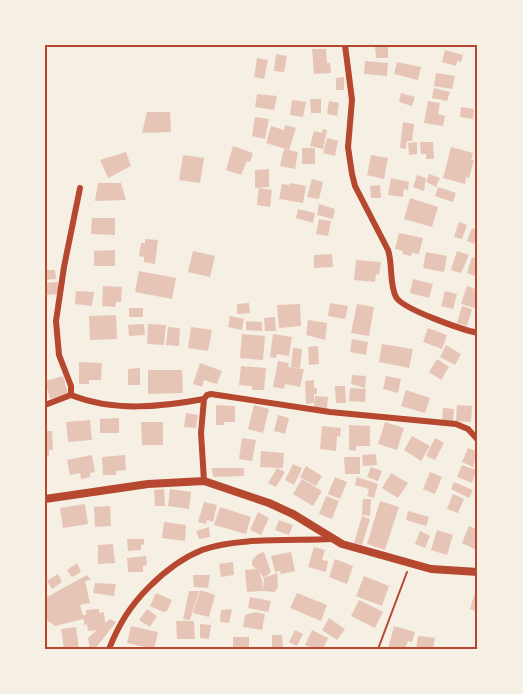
<svg xmlns="http://www.w3.org/2000/svg" width="523" height="694" viewBox="0 0 523 694" font-family="Barlow,sans-serif">
<rect width="100%" height="100%" fill="#f6efe4"/>
<!-- building -->
<path fill="#e6c5b7" d="M 388,46 L 388,58 L 376,58 L 375,47 Z
M 312,49 L 326,49 L 327,63 L 330,63 L 331,73 L 314,74 Z
M 445,50 L 463,55 L 461,62 L 457,61 L 456,66 L 442,62 Z
M 276,54 L 287,56 L 284,72 L 274,71 Z
M 257,58 L 268,60 L 264,79 L 254,77 Z
M 365,61 L 388,63 L 387,76 L 364,74 Z
M 397,62 L 421,67 L 418,80 L 394,74 Z
M 436,73 L 455,76 L 452,89 L 434,86 Z
M 344,77 L 344,90 L 336,90 L 336,78 Z
M 434,88 L 450,92 L 447,101 L 432,98 Z
M 401,93 L 415,97 L 412,106 L 399,102 Z
M 257,94 L 277,96 L 274,110 L 255,107 Z
M 310,99 L 321,99 L 321,113 L 311,113 Z
M 292,100 L 306,102 L 303,117 L 290,115 Z
M 329,101 L 339,103 L 337,116 L 327,114 Z
M 428,101 L 440,103 L 438,114 L 445,116 L 443,126 L 424,123 Z
M 461,107 L 474,109 L 473,119 L 460,117 Z
M 147,112 L 170,112 L 171,132 L 142,133 Z
M 255,117 L 269,119 L 265,139 L 252,136 Z
M 403,122 L 414,124 L 412,141 L 407,141 L 406,149 L 400,148 Z
M 285,125 L 296,128 L 289,150 L 266,143 L 271,126 L 284,130 Z
M 323,129 L 327,130 L 323,149 L 310,146 L 314,131 L 322,133 Z
M 327,138 L 338,141 L 335,156 L 323,153 Z
M 417,142 L 417,154 L 409,155 L 408,143 Z
M 420,142 L 433,142 L 434,159 L 426,159 L 426,154 L 421,154 Z
M 233,146 L 253,153 L 250,162 L 247,161 L 241,175 L 226,170 Z
M 451,147 L 473,153 L 471,160 L 474,160 L 469,178 L 466,177 L 465,184 L 443,178 Z
M 302,148 L 315,148 L 315,164 L 302,164 Z
M 284,149 L 298,152 L 295,169 L 280,166 Z
M 126,152 L 131,166 L 108,178 L 100,160 Z
M 183,155 L 204,158 L 200,183 L 179,180 Z
M 371,155 L 388,158 L 384,179 L 367,175 Z
M 269,169 L 269,187 L 255,188 L 255,170 Z
M 429,174 L 440,178 L 436,187 L 426,182 Z
M 417,175 L 426,178 L 424,191 L 413,187 Z
M 391,178 L 409,182 L 408,190 L 404,189 L 403,197 L 388,195 Z
M 312,179 L 323,182 L 319,199 L 307,197 Z
M 98,183 L 121,183 L 126,200 L 95,201 Z
M 290,183 L 306,186 L 303,203 L 279,199 L 282,184 L 289,185 Z
M 380,185 L 381,198 L 371,198 L 370,186 Z
M 438,187 L 456,193 L 453,202 L 435,196 Z
M 259,188 L 272,190 L 270,207 L 257,205 Z
M 410,198 L 438,207 L 432,227 L 404,219 Z
M 319,204 L 335,209 L 333,219 L 317,215 Z
M 298,209 L 315,213 L 313,223 L 296,218 Z
M 92,218 L 115,218 L 115,235 L 91,234 Z
M 319,219 L 331,221 L 328,236 L 316,234 Z
M 459,222 L 467,225 L 462,239 L 454,237 Z
M 472,228 L 478,230 L 474,244 L 467,241 Z
M 399,233 L 423,238 L 419,254 L 412,253 L 411,256 L 402,254 L 403,251 L 395,249 Z
M 145,239 L 158,240 L 155,264 L 144,262 L 144,257 L 139,256 L 141,243 L 145,243 Z
M 115,250 L 115,266 L 94,266 L 94,251 Z
M 193,251 L 215,256 L 210,277 L 188,272 Z
M 457,251 L 469,255 L 461,273 L 451,270 Z
M 426,252 L 447,256 L 444,272 L 423,268 Z
M 332,254 L 333,267 L 314,268 L 314,255 Z
M 472,257 L 478,259 L 478,277 L 467,273 Z
M 356,260 L 381,262 L 379,275 L 376,274 L 375,282 L 354,280 Z
M 45,270 L 55,270 L 56,279 L 45,280 Z
M 139,271 L 176,278 L 172,299 L 135,292 Z
M 413,279 L 433,284 L 429,298 L 410,293 Z
M 58,282 L 59,294 L 45,295 L 45,283 Z
M 103,286 L 122,287 L 121,302 L 116,302 L 115,307 L 102,306 Z
M 467,286 L 478,290 L 478,309 L 461,304 Z
M 76,291 L 94,292 L 92,306 L 75,304 Z
M 445,291 L 457,294 L 453,309 L 441,306 Z
M 249,303 L 250,313 L 237,314 L 237,304 Z
M 330,303 L 348,306 L 345,319 L 328,316 Z
M 300,304 L 301,326 L 279,328 L 277,305 Z
M 357,304 L 374,307 L 369,336 L 351,333 Z
M 462,306 L 472,309 L 467,326 L 457,323 Z
M 129,308 L 143,308 L 143,317 L 129,317 Z
M 116,315 L 117,339 L 90,340 L 89,316 Z
M 230,316 L 244,319 L 242,330 L 228,327 Z
M 275,317 L 276,331 L 265,331 L 264,318 Z
M 308,320 L 327,323 L 325,340 L 306,335 Z
M 246,321 L 262,322 L 262,331 L 246,330 Z
M 144,324 L 145,335 L 129,336 L 128,325 Z
M 148,324 L 166,325 L 164,345 L 147,344 Z
M 168,327 L 180,328 L 179,346 L 166,345 Z
M 191,327 L 212,330 L 208,351 L 188,348 Z
M 428,328 L 447,335 L 442,349 L 423,342 Z
M 242,334 L 265,336 L 263,360 L 240,358 Z
M 273,334 L 292,337 L 289,356 L 277,354 L 276,358 L 270,357 Z
M 352,339 L 368,342 L 366,355 L 350,352 Z
M 382,344 L 413,349 L 409,368 L 379,362 Z
M 446,345 L 461,354 L 455,365 L 440,357 Z
M 318,346 L 319,364 L 309,365 L 308,347 Z
M 293,348 L 302,349 L 300,368 L 291,367 Z
M 437,359 L 449,367 L 441,380 L 429,372 Z
M 278,361 L 289,363 L 288,367 L 304,369 L 300,387 L 285,384 L 284,389 L 273,387 Z
M 79,362 L 102,363 L 101,380 L 89,380 L 89,384 L 79,384 Z
M 200,363 L 222,371 L 217,384 L 204,380 L 202,387 L 193,384 Z
M 241,366 L 266,368 L 264,390 L 252,390 L 252,386 L 239,385 Z
M 140,368 L 140,385 L 128,385 L 128,369 Z
M 148,370 L 182,370 L 183,393 L 148,394 Z
M 352,375 L 366,376 L 365,388 L 351,384 Z
M 63,376 L 68,394 L 50,399 L 45,381 Z
M 386,376 L 401,379 L 398,393 L 383,389 Z
M 314,380 L 314,388 L 317,388 L 317,394 L 314,394 L 314,403 L 306,404 L 305,381 Z
M 335,386 L 345,386 L 346,403 L 336,403 Z
M 350,388 L 366,389 L 365,402 L 349,401 Z
M 406,390 L 430,398 L 425,413 L 401,406 Z
M 315,396 L 328,397 L 327,409 L 314,408 Z
M 216,405 L 235,406 L 235,422 L 224,422 L 224,425 L 216,425 Z
M 254,405 L 269,409 L 263,433 L 248,429 Z
M 457,405 L 472,406 L 471,422 L 456,421 Z
M 443,408 L 454,409 L 453,422 L 442,421 Z
M 186,413 L 198,415 L 196,428 L 184,427 Z
M 278,415 L 289,418 L 285,434 L 274,431 Z
M 119,418 L 119,433 L 100,433 L 100,419 Z
M 90,420 L 92,440 L 68,442 L 66,422 Z
M 141,422 L 163,422 L 163,445 L 142,445 Z
M 385,422 L 404,428 L 397,450 L 378,444 Z
M 349,425 L 370,426 L 370,446 L 356,446 L 356,451 L 349,450 Z
M 322,426 L 341,428 L 340,437 L 337,436 L 336,451 L 320,449 Z
M 45,431 L 52,431 L 53,450 L 49,450 L 49,456 L 45,457 Z
M 412,436 L 430,446 L 421,461 L 404,450 Z
M 242,438 L 256,440 L 252,461 L 239,459 Z
M 435,438 L 444,443 L 435,460 L 426,456 Z
M 468,448 L 478,452 L 473,467 L 462,462 Z
M 261,451 L 284,453 L 283,468 L 277,468 L 285,472 L 276,487 L 268,483 L 277,468 L 260,467 Z
M 376,454 L 377,465 L 363,466 L 362,455 Z
M 92,455 L 95,472 L 90,473 L 90,477 L 81,479 L 80,473 L 70,475 L 67,460 Z
M 125,455 L 126,470 L 116,471 L 116,475 L 103,475 L 102,457 Z
M 344,457 L 360,457 L 360,474 L 345,474 Z
M 293,464 L 302,468 L 294,485 L 285,480 Z
M 462,465 L 476,470 L 472,483 L 457,477 Z
M 306,466 L 322,476 L 316,486 L 300,477 Z
M 371,467 L 382,471 L 378,481 L 367,477 Z
M 212,468 L 244,468 L 244,476 L 213,477 Z
M 430,472 L 442,477 L 435,494 L 423,489 Z
M 391,473 L 408,483 L 398,498 L 382,488 Z
M 335,477 L 347,482 L 340,499 L 328,494 Z
M 357,477 L 378,484 L 374,498 L 367,496 L 369,489 L 355,485 Z
M 302,479 L 322,491 L 313,506 L 293,494 Z
M 454,482 L 473,490 L 469,498 L 451,489 Z
M 164,489 L 165,506 L 155,506 L 154,490 Z
M 170,489 L 191,492 L 189,509 L 168,506 Z
M 453,494 L 464,499 L 458,513 L 447,509 Z
M 326,496 L 339,501 L 332,519 L 319,514 Z
M 363,499 L 371,499 L 370,516 L 362,515 Z
M 380,501 L 399,507 L 385,550 L 367,544 Z
M 204,502 L 217,505 L 213,522 L 207,520 L 206,524 L 198,522 Z
M 85,504 L 88,524 L 63,528 L 60,508 Z
M 110,506 L 111,526 L 95,527 L 94,507 Z
M 220,507 L 251,517 L 246,534 L 214,525 Z
M 408,511 L 429,517 L 426,526 L 406,520 Z
M 258,512 L 269,518 L 261,535 L 250,530 Z
M 362,516 L 370,519 L 362,545 L 354,543 Z
M 279,520 L 293,525 L 289,535 L 275,530 Z
M 164,522 L 186,525 L 185,541 L 162,538 Z
M 469,526 L 478,530 L 478,551 L 462,543 Z
M 209,527 L 210,537 L 199,539 L 196,531 Z
M 437,530 L 453,535 L 447,555 L 431,550 Z
M 420,531 L 430,536 L 425,548 L 415,544 Z
M 127,539 L 144,539 L 144,545 L 141,544 L 141,550 L 128,551 Z
M 113,544 L 115,563 L 98,564 L 98,545 Z
M 314,547 L 325,550 L 322,560 L 328,561 L 326,572 L 308,567 Z
M 264,552 L 271,572 L 264,578 L 259,572 L 262,580 L 263,591 L 247,592 L 245,570 L 256,569 L 252,565 L 252,560 L 258,554 Z
M 291,552 L 295,571 L 281,574 L 280,571 L 275,572 L 271,556 Z
M 146,556 L 147,565 L 143,566 L 143,572 L 128,572 L 127,558 Z
M 335,559 L 353,566 L 347,584 L 329,577 Z
M 233,562 L 234,575 L 221,577 L 219,564 Z
M 77,563 L 81,572 L 72,577 L 67,570 Z
M 277,573 L 278,586 L 275,592 L 263,591 L 264,578 Z
M 58,574 L 62,582 L 52,589 L 47,581 Z
M 87,575 L 91,580 L 85,581 L 90,603 L 80,605 L 83,615 L 86,615 L 86,610 L 99,609 L 99,613 L 104,612 L 105,623 L 110,619 L 116,622 L 95,649 L 90,649 L 88,638 L 97,630 L 88,631 L 87,624 L 84,625 L 84,619 L 55,626 L 45,619 L 45,603 L 47,603 L 47,597 Z
M 193,575 L 210,575 L 208,588 L 194,587 Z
M 364,576 L 389,586 L 382,606 L 356,596 Z
M 95,583 L 116,584 L 114,596 L 93,593 Z
M 200,590 L 215,595 L 209,617 L 193,613 Z
M 189,591 L 199,591 L 190,620 L 183,619 Z
M 475,592 L 478,593 L 478,612 L 470,609 Z
M 156,593 L 172,600 L 167,611 L 163,612 L 150,606 Z
M 297,593 L 327,605 L 321,621 L 290,608 Z
M 250,597 L 271,601 L 268,612 L 248,608 Z
M 359,600 L 383,612 L 375,628 L 351,616 Z
M 147,609 L 157,616 L 150,627 L 139,620 Z
M 232,609 L 229,623 L 220,622 L 221,610 Z
M 255,612 L 265,614 L 262,630 L 243,627 L 245,615 Z
M 329,618 L 345,629 L 337,640 L 322,630 Z
M 176,621 L 194,621 L 195,639 L 177,639 Z
M 200,624 L 211,625 L 209,639 L 200,638 Z
M 131,626 L 158,632 L 154,649 L 127,643 Z
M 394,626 L 415,632 L 412,642 L 408,641 L 405,649 L 388,649 Z
M 76,627 L 79,649 L 64,649 L 61,629 Z
M 295,630 L 303,634 L 297,646 L 289,642 Z
M 312,630 L 328,638 L 323,649 L 314,649 L 305,645 Z
M 272,635 L 282,635 L 283,649 L 272,649 Z
M 418,636 L 435,638 L 433,649 L 416,649 Z
M 233,637 L 249,637 L 249,649 L 233,649 Z"/>
<g fill="none" stroke-linecap="round" stroke-linejoin="round">
<!-- path -->
<path stroke="#b5482f" stroke-width="2" d="M 378,649 L 407,572"/>
<!-- minor -->
<path stroke="#b5482f" stroke-width="6" d="M 345,45 L 352,100 L 348,147 L 352,174 L 355,186 L 388,250 C 393,265 389,284 396,297 C 402,309 463,330 478,333
M 71,395 C 113,412 161,407 204,399
M 45,405 L 71,395 L 71,386 L 59,355 L 56,321 L 64,267 L 80,188
M 204,481 L 201,433 L 204,399 L 207,395 L 211,394 L 330,412 L 456,424 L 468,429 L 478,440
M 109,649 C 119,624 130,606 149,587 C 164,572 182,558 202,550 C 237,537 294,541 332,539"/>
<!-- tertiary -->
<path stroke="#b5482f" stroke-width="8" d="M 45,499 L 148,484 L 204,481 L 269,503 L 293,514 L 342,544 L 431,569 L 478,572"/>
</g>
<!-- border -->
<rect width="523" height="694" fill="none" stroke="#f6efe4" stroke-width="93"/>
<rect x="46" y="46" width="430" height="602" fill="none" stroke="#b5482f" stroke-width="2"/>
</svg>
